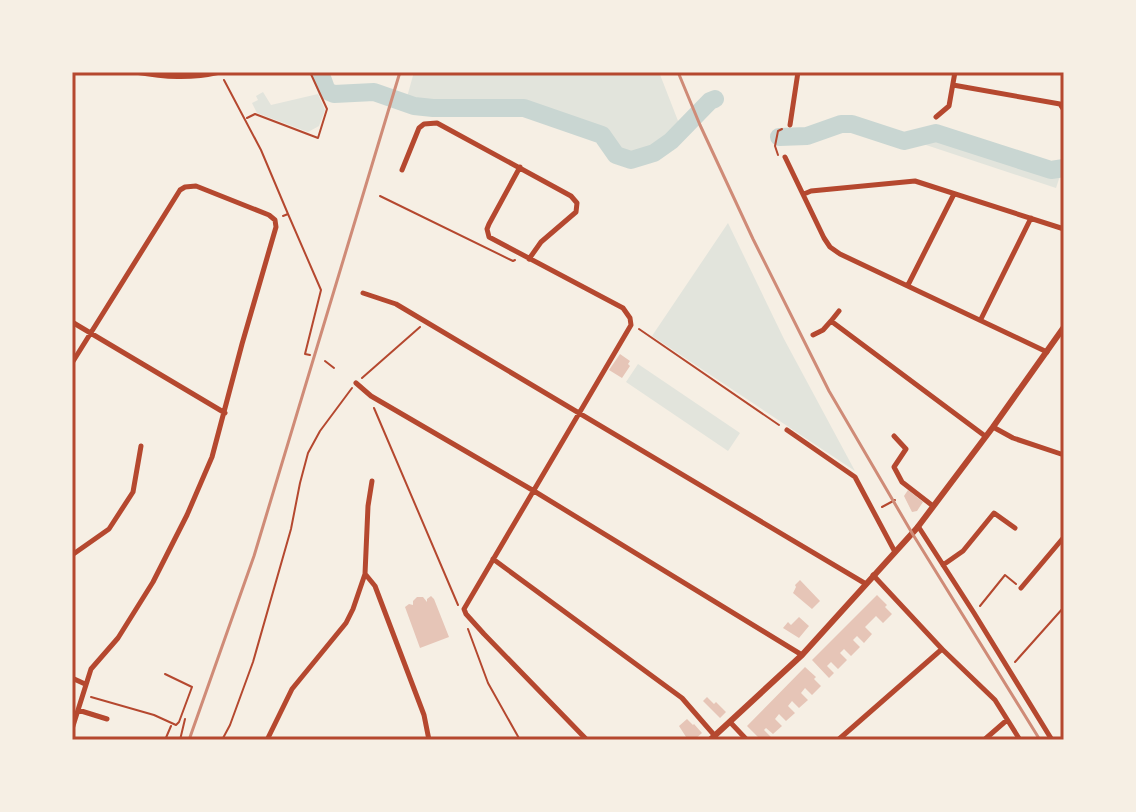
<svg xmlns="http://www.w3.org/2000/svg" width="1136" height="812" viewBox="0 0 1136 812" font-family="Inter,sans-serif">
<rect width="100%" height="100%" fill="#f6efe4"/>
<!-- green -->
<path fill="#e2e4dc" d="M 414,72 L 659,72 L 680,126 L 656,146 L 640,153 L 629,154 L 618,147 L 609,133 L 598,127 L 580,123 L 542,106 L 518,102 L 486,104 L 413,102 L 407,97 Z
M 263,92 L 271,105 L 318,94 L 325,110 L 319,126 L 308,132 L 257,113 L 252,103 L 258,100 L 256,96 Z
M 937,135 L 1060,176 L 1056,188 L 917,142 Z
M 728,223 L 784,339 L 855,471 L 652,336 Z
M 638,364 L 740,433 L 728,451 L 626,382 Z"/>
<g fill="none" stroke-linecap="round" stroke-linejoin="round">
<!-- stream -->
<path stroke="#c9d6d2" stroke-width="3" d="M 625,165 L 631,160"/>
<!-- river -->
<path stroke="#c9d6d2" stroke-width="18" d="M 320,72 L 327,91 L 334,94 L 374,92 L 414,106 L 433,108 L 524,108 L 602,135 L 616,155 L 631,160 L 654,153 L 671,141 L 710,101 L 715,99
M 779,137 L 807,136 L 841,124 L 852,124 L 904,141 L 936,133 L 1051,170 L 1064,168"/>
</g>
<!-- building -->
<path fill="#e6c5b7" d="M 620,354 L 630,361 L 628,364 L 630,366 L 622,378 L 609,370 Z
M 908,490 L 923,502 L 917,511 L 912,512 L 904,496 Z
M 800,580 L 820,601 L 812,609 L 793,593 L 796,587 L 795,585 Z
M 877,595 L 887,605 L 885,607 L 892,614 L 883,623 L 876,616 L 865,627 L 872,634 L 864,643 L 857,636 L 853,640 L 860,647 L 851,656 L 844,649 L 840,653 L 847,660 L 838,669 L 831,662 L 827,666 L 834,673 L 829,678 L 812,660 Z
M 431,596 L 434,599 L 449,637 L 420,648 L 405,607 L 409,604 L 413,605 L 413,601 L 417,597 L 423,597 L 427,602 L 427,599 Z
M 799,617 L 809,626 L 799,638 L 783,628 L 788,622 L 791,625 Z
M 805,667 L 816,677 L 814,679 L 821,686 L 812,695 L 805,688 L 801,693 L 808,700 L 799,708 L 792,701 L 788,706 L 795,713 L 786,721 L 779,714 L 775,719 L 782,726 L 773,734 L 766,728 L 764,730 L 771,737 L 768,740 L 761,740 L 747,726 Z
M 707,697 L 714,704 L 716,702 L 726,712 L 720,718 L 703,701 Z
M 687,719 L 693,725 L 694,724 L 702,733 L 694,740 L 688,740 L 679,726 Z"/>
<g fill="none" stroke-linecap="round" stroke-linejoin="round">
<!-- path -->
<path stroke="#b5482f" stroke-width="2" d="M 224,80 L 261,150 L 288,214 L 283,216
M 247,118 L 255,114 L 318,138 L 327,109 L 310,72
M 778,155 L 775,146 L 778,131 L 782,129
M 380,196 L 513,261 L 515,260
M 288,214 L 321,290 L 305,354 L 310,355
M 639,329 L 779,425
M 325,361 L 334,368
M 362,378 L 420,327
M 374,408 L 458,605
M 882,507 L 895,500
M 980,606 L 1005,575 L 1016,584
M 468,629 L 488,683 L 520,740
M 1015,662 L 1064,607
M 91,697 L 154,715 L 176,725 L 179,722 L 192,687 L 165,674
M 165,740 L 171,726
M 180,740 L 185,719
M 222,740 L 230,725 L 253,662 L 291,529 L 300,483 L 308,453 L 320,431 L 352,388"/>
<!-- minor -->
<path stroke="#b5482f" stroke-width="5" d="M 135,72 C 165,77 190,79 220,72
M 953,85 L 1060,104 L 1064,110
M 936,117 L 949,106 L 955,72
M 790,125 L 798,72
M 785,157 L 824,238 L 830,247 L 840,254 L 1047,352
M 520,167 L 489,224 L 487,229 L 489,237 L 623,308 L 630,318 L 631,325 L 464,609 L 466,614 L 484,634 L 587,740
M 402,170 L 419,128 L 424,124 L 437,123 L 571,196 L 577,203 L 576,212 L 541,242 L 529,259
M 804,194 L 811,191 L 915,181 L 1064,229
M 908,285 L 954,194
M 363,293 L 396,304 L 866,584
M 839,311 L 831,321 L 985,436
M 981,319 L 1031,218
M 72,322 L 225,413
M 813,335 L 823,330 L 831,321
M 72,363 L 180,190 L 185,187 L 196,186 L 269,215 L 275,220 L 276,227 L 242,344 L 212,457 L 187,515 L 153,582 L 118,638 L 91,669 L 72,729
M 356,383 L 371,396 L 534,491 L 802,655
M 993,427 L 1013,438 L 1064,455
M 787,430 L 855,477 L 895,552
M 894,436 L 906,449 L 894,467 L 902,482 L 933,506
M 918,526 L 974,613 L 1052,740
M 72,555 L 109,529 L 133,492 L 141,446
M 493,559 L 682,698 L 715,736
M 943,565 L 963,551 L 994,513 L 1015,528
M 366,575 L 375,586 L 424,715 L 429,740
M 873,575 L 942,649 L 995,700 L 1020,740
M 1021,588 L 1064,537
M 72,678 L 85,684
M 78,710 L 107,719
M 730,722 L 747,740
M 267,740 L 292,689 L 346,623 L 353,609 L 365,574 L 368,506 L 372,481
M 838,740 L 942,649
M 984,740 L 1007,720"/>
<!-- tertiary -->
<path stroke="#b5482f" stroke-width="6" d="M 710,740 L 802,655 L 917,528 L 993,427 L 1064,327"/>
<!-- rail -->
<path stroke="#cf8b77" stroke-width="3" d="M 678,72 L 700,125 L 753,239 L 829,391 L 912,533 L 1040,740
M 189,740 L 254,556 L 400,72"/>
</g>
<!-- border -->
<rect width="1136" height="812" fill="none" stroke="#f6efe4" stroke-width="148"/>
<rect x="74" y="74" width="988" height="664" fill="none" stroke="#b5482f" stroke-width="3"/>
</svg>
